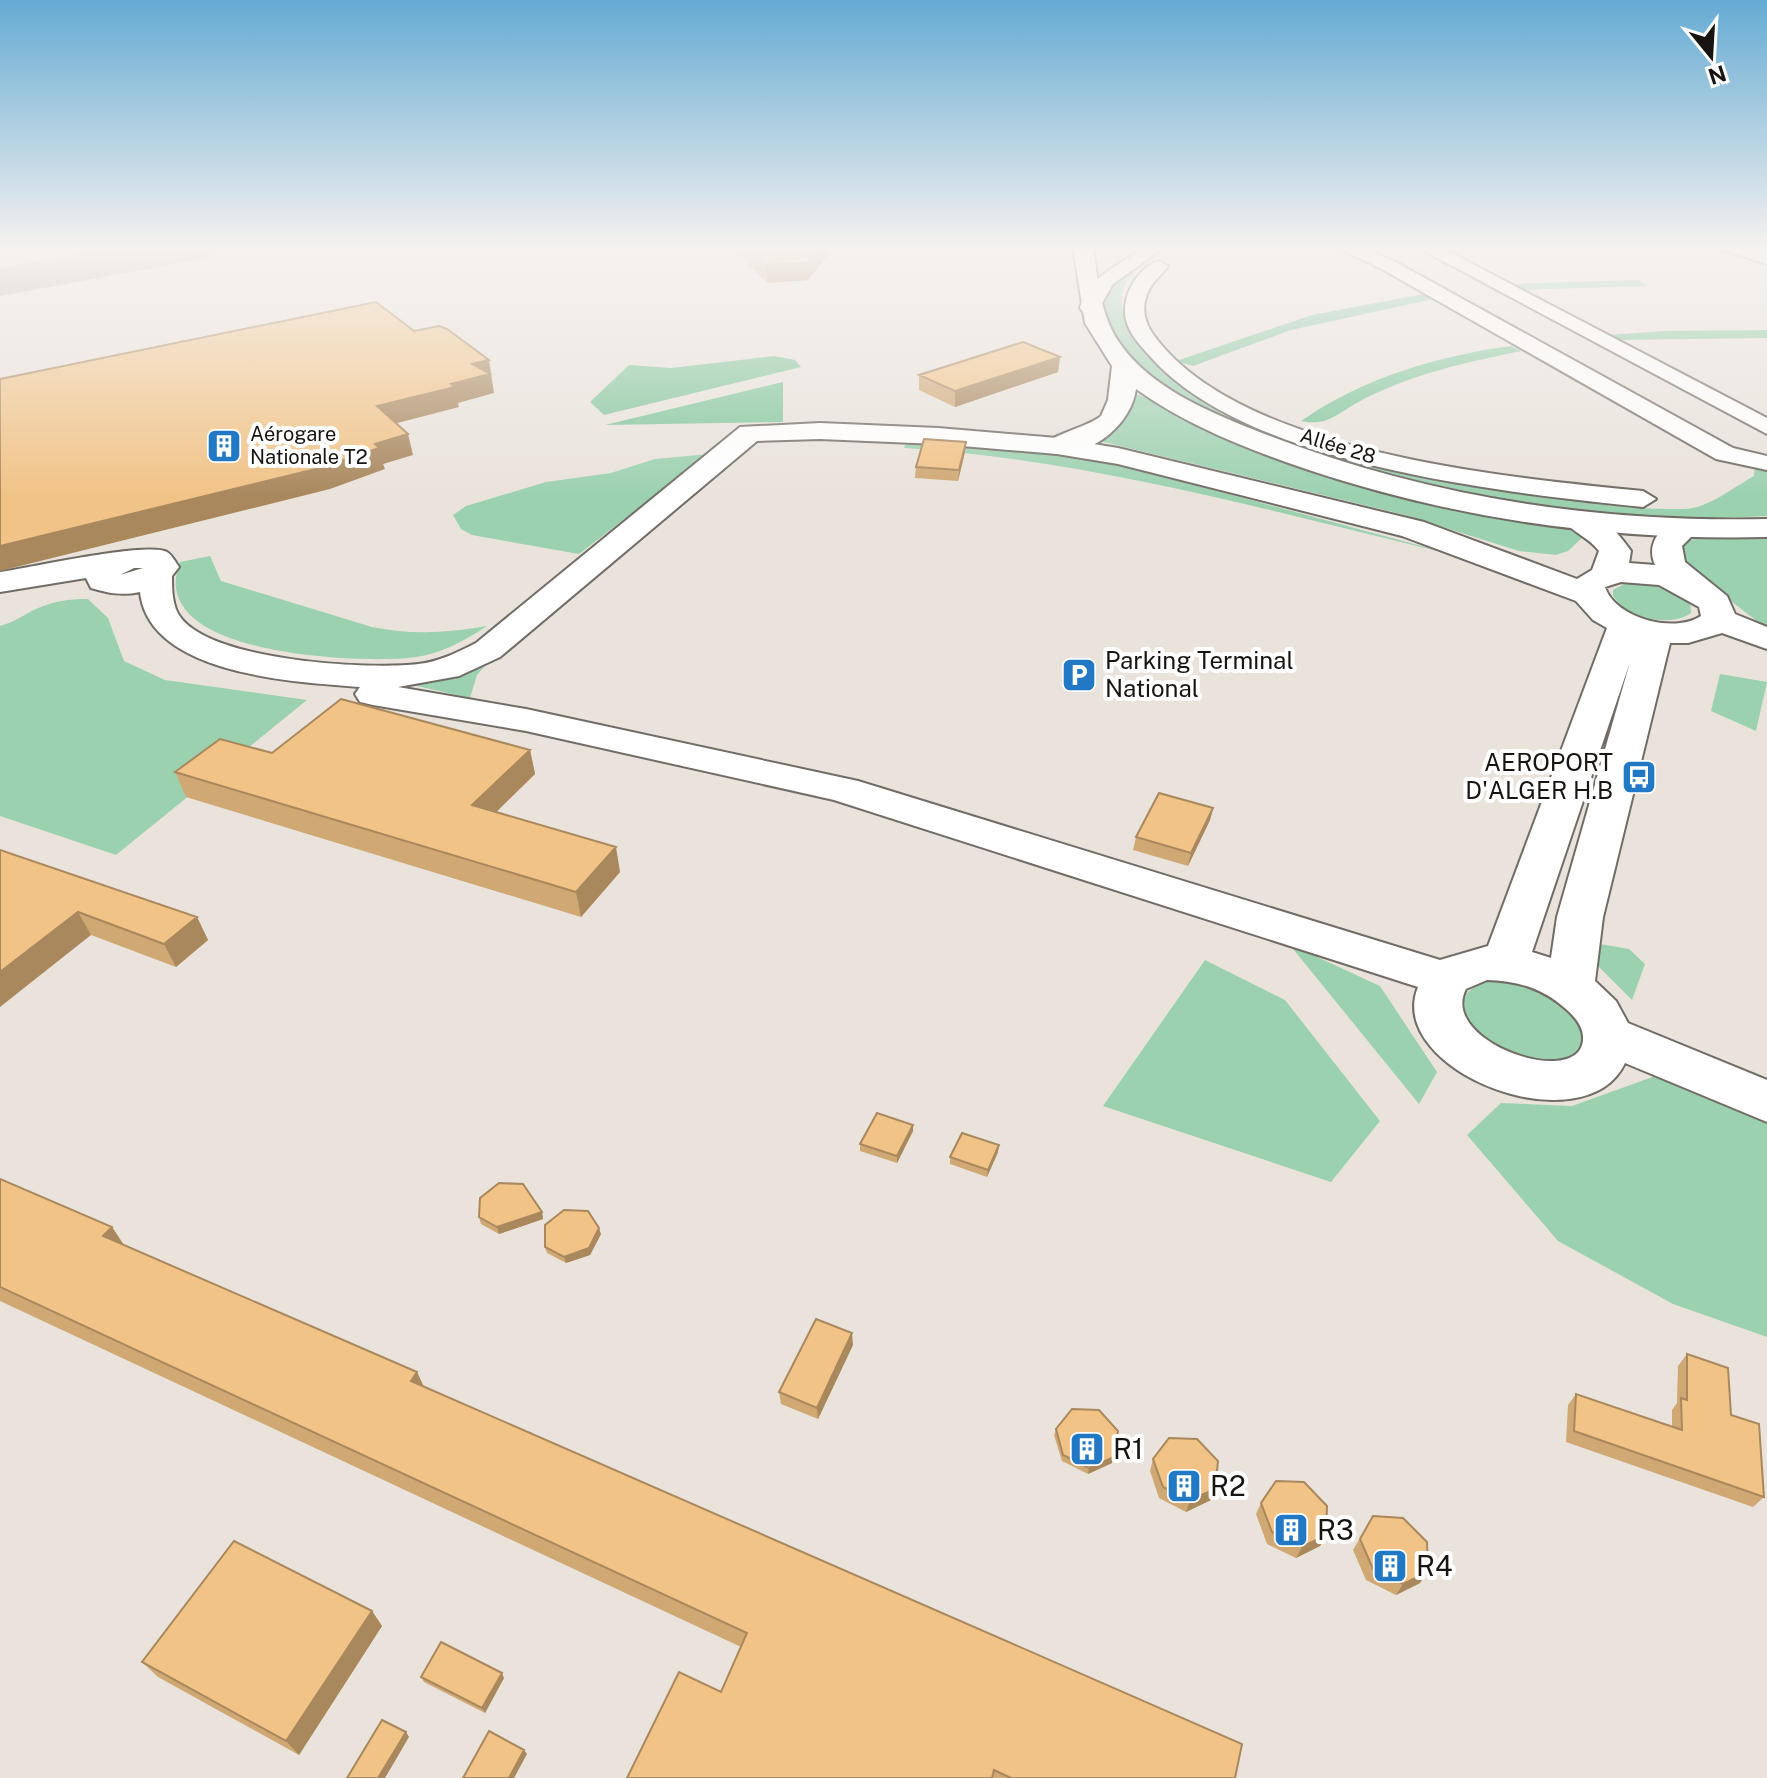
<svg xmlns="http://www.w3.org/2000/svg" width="1767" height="1778" viewBox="0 0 1767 1778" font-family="'Public Sans',sans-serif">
<rect width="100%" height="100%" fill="#eae3dc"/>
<!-- green -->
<path fill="#9cd1b0" d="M 1149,257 C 1139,266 1127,277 1123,290 C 1107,352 1238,417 1286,432 C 1333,447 1384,455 1433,467 C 1515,486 1599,511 1684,509 C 1707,509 1734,487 1754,476 L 1755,466 L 1767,464 L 1767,516 C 1593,525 1413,495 1252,429 C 1203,409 1149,387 1118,341 C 1088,297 1113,281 1149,257 Z
M 1138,394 L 1236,443 L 1562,522 L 1579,531 L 1582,538 L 1568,551 L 1556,555 L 1519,551 L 1401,514 L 1083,437 L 1125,413 Z
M 906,440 L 1002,448 L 1118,464 L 1462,557 C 1278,513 1093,460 904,448 Z
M 709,454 L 579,554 L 472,535 L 461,529 L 453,515 L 466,506 L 546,482 L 611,473 L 655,459 Z
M 1713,535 L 1767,537 L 1767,629 L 1682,563 L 1682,542 Z
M 210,556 L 221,581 L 372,627 C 411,635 448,633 487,626 C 461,643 439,655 408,658 C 354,663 143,655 180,562 Z
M 1626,583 L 1662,586 L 1690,602 L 1691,613 C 1670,628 1627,618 1613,596 L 1613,590 Z
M 88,599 L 108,618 L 124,661 L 165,680 L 307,700 L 116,855 L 0,816 L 0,626 C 15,622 23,615 36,609 C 54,601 69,599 88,599 Z
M 492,658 L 477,675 L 470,698 L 408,684 Z
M 1720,674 L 1767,682 L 1756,731 L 1711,711 Z
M 1594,943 L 1629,949 L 1645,964 L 1632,1000 L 1591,959 Z
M 1289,944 L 1380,986 L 1437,1072 L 1419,1104 Z
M 1205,960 L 1285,1000 L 1380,1121 L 1331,1182 L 1103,1106 Z
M 1504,979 C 1522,982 1542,987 1557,997 C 1590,1019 1597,1060 1549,1063 C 1541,1064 1532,1066 1525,1064 C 1506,1057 1487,1043 1470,1033 L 1460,1006 C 1468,985 1483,981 1504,979 Z
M 1658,1075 L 1767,1110 L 1767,1337 L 1673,1304 L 1558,1241 L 1467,1135 L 1501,1103 L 1572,1106 Z"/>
<!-- forest -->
<path fill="#7fc59b" d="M 1639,280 L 1648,286 L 1516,290 L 1506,284 Z
M 1424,294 L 1433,299 L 1291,330 L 1193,366 L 1176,361 L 1312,315 Z
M 1767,330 L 1767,338 L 1616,340 L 1607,335 L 1664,331 Z
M 1511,346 L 1521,351 C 1467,362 1412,374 1362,400 C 1339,412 1328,427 1301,421 C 1363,378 1437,356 1511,346 Z
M 774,356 L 795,360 L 801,367 L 604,415 L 590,402 L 629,365 L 671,368 Z
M 783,382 L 783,422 L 605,425 Z"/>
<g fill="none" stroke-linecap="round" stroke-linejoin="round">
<!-- taxiway -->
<path fill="#b6b0aa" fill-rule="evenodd" d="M 122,247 L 217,247 L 211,256 L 196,260 L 0,296 L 0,268 Z"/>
<!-- minor casing -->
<g stroke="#726c66" stroke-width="4">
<path id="minor" d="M 1145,247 L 1165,247 L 1113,284 L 1097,312 L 1083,312 L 1080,308 C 1089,275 1120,265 1145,247 Z
M 1335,247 L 1360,247 L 1392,260 L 1733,448 L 1767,456 L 1767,470 L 1716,459 L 1380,268 Z
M 1417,247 L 1440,247 L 1767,418 L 1767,434 Z
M 1714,247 L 1744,247 L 1767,253 L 1767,264 Z
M 1159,261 L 1168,266 C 1159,278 1148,285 1145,301 C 1141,322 1153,335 1165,349 C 1259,454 1508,478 1643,491 L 1656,499 L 1643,507 C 1502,492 1243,466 1148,354 C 1134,339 1121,323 1126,301 C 1129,285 1143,265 1159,261 Z"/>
</g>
<!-- tertiary casing -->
<g stroke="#726c66" stroke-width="4">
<path id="tertiary" d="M 820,423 L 938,428 L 1057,438 L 1118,448 L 1424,522 L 1577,579 L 1592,570 L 1599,551 C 1589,537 1572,533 1563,519 L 1567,513 C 1596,505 1616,530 1631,551 L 1629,563 L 1655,565 C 1643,539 1670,515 1696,521 L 1700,528 L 1682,546 L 1685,562 L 1727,596 L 1735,614 L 1767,627 L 1767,649 L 1722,633 L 1688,643 L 1670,643 L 1603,917 L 1595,981 L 1616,1001 L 1628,1023 L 1767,1080 L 1767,1122 L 1625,1063 C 1585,1148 1384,1071 1418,987 L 834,800 L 526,731 L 373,705 L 360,702 L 355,694 L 360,687 C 295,682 149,675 140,592 C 122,596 108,593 91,588 L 86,578 L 0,592 L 0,572 C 28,568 149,541 167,552 C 172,555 176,563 179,567 L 172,576 C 172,589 172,607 181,618 C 214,661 367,670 418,664 C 439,662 458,652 476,643 L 740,427 ZM 820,439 L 938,444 L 1057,454 L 1118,464 L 1402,536 L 1576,601 L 1593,620 L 1607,628 L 1488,946 L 1440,960 L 858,781 L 526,709 L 398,687 L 459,676 L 500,657 L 757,441 ZM 134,568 L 143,568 L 120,575 ZM 1621,582 L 1659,585 L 1699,607 L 1701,616 C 1674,634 1615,618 1605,587 ZM 1630,662 L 1557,917 L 1551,958 L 1532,952 ZM 1487,980 C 1518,981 1542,988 1566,1009 C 1575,1017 1584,1027 1583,1040 C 1579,1090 1438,1042 1466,989 Z"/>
</g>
<!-- secondary casing -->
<g stroke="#726c66" stroke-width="4">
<path id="secondary" d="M 1073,247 L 1093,247 C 1098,280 1100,317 1121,345 C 1151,387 1205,410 1252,429 C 1416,495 1590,523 1767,519 L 1767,537 C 1610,541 1455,519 1306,469 C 1247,449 1186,425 1136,389 C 1131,427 1086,461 1047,452 L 1043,446 C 1052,434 1086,428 1101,416 L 1108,400 L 1112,366 L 1085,323 Z
M 1754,247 L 1767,247 L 1767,254 L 1757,251 Z"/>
</g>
<!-- minor -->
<use href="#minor" fill="#fff" fill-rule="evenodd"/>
<!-- tertiary -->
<use href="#tertiary" fill="#fff" fill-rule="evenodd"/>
<!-- secondary -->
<use href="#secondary" fill="#fff" fill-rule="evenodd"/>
</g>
<!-- wall -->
<path fill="#cfa874" d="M 732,247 L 826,247 L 827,256 L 808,280 L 767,283 Z
M 1060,357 L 1058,372 L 955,407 L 919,390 L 919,375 Z
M 966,442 L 965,452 L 958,481 L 915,478 L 916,467 Z
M 530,750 L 535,774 L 496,812 L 620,872 L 581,917 L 186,797 L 175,772 L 272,753 Z
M 1213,808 L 1210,820 L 1188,866 L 1133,850 L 1136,837 Z
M 0,850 L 197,917 L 208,940 L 176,967 L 91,935 Z
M 913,1131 L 897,1163 L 860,1151 L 860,1144 Z
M 998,1152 L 987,1177 L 950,1164 L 950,1157 Z
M 0,1179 L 112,1227 L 124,1245 L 417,1372 L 424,1387 L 1235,1778 L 627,1778 L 721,1692 L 741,1647 L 0,1301 Z
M 542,1212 L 543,1219 L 499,1234 L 481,1224 L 479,1217 Z
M 601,1234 L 590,1255 L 566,1263 L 547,1253 L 545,1247 Z
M 853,1345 L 818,1419 L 781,1404 L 779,1392 Z
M 1687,1354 L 1731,1415 L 1764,1497 L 1753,1507 L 1566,1442 L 1568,1405 L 1576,1394 L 1672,1427 L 1672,1410 L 1677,1403 L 1678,1366 Z
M 1056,1429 L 1112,1463 L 1088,1474 L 1062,1461 L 1054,1435 Z
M 1153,1459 L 1211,1500 L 1186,1512 L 1159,1498 L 1150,1471 Z
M 1261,1503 L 1326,1535 L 1320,1546 L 1296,1558 L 1267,1544 L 1256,1514 Z
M 1373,1516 L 1420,1583 L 1396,1595 L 1366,1580 L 1353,1550 Z
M 372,1611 L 382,1626 L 299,1755 L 158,1677 L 142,1662 Z
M 421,1677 L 504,1678 L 485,1713 L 424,1682 Z"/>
<!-- shaded-wall -->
<path fill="#a9885e" d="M 820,247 L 826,247 L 827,256 L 808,280 L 767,283 L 766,265 Z
M 1060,357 L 1058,372 L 955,407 L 955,391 Z
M 489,360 L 494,393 L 458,403 L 459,407 L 382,427 L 377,406 L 451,384 L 472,364 Z
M 408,434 L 413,455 L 383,464 L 385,469 L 330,489 L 0,571 L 0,546 Z
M 966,442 L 965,452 L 958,481 L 959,470 Z
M 530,750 L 535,774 L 478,830 L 472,805 Z
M 1213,808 L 1210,820 L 1188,866 L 1191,853 Z
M 616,847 L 620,872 L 581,917 L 576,892 Z
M 78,912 L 91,935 L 0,1007 L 0,972 Z
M 197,917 L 208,940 L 176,967 L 164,944 Z
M 913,1125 L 913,1131 L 897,1163 L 897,1156 Z
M 999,1145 L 998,1152 L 987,1177 L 988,1170 Z
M 542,1212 L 543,1219 L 499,1234 L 497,1227 Z
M 112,1227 L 127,1250 L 103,1236 Z
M 599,1228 L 601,1234 L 590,1255 L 566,1263 L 564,1257 Z
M 852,1333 L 853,1345 L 818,1419 L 817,1408 Z
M 417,1372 L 427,1394 L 411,1381 Z
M 1114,1457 L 1112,1463 L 1088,1474 L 1089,1468 Z
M 1215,1489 L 1211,1500 L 1186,1512 L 1190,1500 Z
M 1326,1535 L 1320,1546 L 1296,1558 L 1302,1547 Z
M 1428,1572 L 1420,1583 L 1396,1595 L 1403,1584 Z
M 372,1611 L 382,1626 L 299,1755 L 286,1741 Z
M 502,1673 L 504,1678 L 485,1713 L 482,1708 Z
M 406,1732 L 409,1737 L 385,1778 L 378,1778 Z
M 524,1750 L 527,1754 L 514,1778 L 509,1778 Z"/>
<!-- building -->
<path fill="#f1c387" stroke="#a9885e" stroke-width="2" d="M 748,247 L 820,247 L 807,263 L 766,265 Z
M 376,302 L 414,331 L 439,326 L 447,329 L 489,360 L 472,364 L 490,374 L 451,384 L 455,387 L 377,406 L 408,434 L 375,444 L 379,448 L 324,467 L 0,546 L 0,379 Z
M 1023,342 L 1060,357 L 955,391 L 919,375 Z
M 924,439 L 966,442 L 959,470 L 916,467 Z
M 341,699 L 530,750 L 472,805 L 616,847 L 576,892 L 175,772 L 220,739 L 272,753 Z
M 1159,793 L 1213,808 L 1191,853 L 1136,837 Z
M 0,850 L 197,917 L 164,944 L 78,912 L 0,972 Z
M 877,1113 L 913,1125 L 897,1156 L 860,1144 Z
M 962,1133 L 999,1145 L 988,1170 L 950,1157 Z
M 0,1179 L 112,1227 L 103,1236 L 417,1372 L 411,1381 L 1242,1744 L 1235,1778 L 1011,1778 L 994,1770 L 992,1778 L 627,1778 L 679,1672 L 721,1692 L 747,1633 L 0,1287 Z
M 499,1183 L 523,1184 L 542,1212 L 497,1227 L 479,1217 L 480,1198 Z
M 564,1210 L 588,1211 L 599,1228 L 589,1248 L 564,1257 L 545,1247 L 545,1225 Z
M 816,1319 L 852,1333 L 817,1408 L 779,1392 Z
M 1687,1354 L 1728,1368 L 1731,1415 L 1759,1424 L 1764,1497 L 1574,1431 L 1576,1394 L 1682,1430 L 1681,1398 L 1687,1400 Z
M 1072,1409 L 1099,1410 L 1118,1431 L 1114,1457 L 1089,1468 L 1063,1455 L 1056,1429 Z
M 1169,1438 L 1197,1439 L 1218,1461 L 1215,1489 L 1190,1500 L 1163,1487 L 1153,1459 Z
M 1276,1481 L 1304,1482 L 1327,1506 L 1326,1535 L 1302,1547 L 1272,1532 L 1261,1503 Z
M 1373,1516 L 1403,1518 L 1427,1542 L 1428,1572 L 1403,1584 L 1373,1569 L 1360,1539 Z
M 234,1541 L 372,1611 L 286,1741 L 142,1662 Z
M 441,1642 L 502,1673 L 482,1708 L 421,1677 Z
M 382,1720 L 406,1732 L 378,1778 L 347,1778 Z
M 489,1731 L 524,1750 L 509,1778 L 463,1778 Z"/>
<!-- sky -->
<linearGradient id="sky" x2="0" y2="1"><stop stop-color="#65abd4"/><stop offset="0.5" stop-color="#f6f2ef"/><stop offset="1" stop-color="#f6f2ef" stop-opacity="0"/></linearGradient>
<rect width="1767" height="496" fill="url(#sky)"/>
<!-- icons -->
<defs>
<g id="building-square" transform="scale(1.8)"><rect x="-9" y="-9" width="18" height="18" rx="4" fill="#2178c5" stroke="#fff"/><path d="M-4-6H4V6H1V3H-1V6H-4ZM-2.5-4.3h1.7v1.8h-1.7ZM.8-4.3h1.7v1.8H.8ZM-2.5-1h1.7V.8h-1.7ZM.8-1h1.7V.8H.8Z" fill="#fff"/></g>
<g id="parking-square" transform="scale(1.8)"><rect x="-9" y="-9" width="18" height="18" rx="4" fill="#2178c5" stroke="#fff"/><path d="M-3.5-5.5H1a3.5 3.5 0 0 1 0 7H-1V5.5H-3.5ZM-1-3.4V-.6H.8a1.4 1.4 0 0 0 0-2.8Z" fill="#fff"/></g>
<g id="bus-square" transform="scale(1.8)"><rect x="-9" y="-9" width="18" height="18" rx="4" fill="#2178c5" stroke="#fff"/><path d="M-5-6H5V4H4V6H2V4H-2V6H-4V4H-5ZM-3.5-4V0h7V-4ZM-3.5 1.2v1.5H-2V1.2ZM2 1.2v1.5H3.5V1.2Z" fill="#fff"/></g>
</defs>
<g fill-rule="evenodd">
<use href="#building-square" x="224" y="446"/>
<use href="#parking-square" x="1079" y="675"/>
<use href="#bus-square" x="1639" y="777"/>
<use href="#building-square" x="1087" y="1449"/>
<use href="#building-square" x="1184" y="1486"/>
<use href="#building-square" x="1291" y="1530"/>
<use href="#building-square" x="1390" y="1566"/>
</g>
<g text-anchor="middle" stroke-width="8" stroke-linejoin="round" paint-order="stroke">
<!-- far-poi labels -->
<g font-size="20" fill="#171412" stroke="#fff" text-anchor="start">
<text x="250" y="441">Aérogare<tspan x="250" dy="23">Nationale T2</tspan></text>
</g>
<!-- far-street labels -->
<g font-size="20" fill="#171412" stroke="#fff">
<text transform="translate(1338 446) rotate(17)" y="7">Allée 28</text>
</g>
<!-- poi labels -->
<g font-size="24" fill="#171412" stroke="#fff" text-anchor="start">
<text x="1105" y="669">Parking Terminal<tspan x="1105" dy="28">National</tspan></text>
<text x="1613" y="771" text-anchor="end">AEROPORT<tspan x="1613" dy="28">D'ALGER H.B</tspan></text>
</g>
<!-- near-poi labels -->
<g font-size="28" fill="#171412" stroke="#fff" text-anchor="start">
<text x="1113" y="1459">R1</text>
<text x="1210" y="1496">R2</text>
<text x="1317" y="1540">R3</text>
<text x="1416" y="1576">R4</text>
</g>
</g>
<!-- north arrow -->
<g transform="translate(1711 56) rotate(162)" stroke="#ffffff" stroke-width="6" paint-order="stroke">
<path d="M0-6L14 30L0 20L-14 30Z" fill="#171412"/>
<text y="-12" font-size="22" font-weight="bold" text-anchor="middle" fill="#171412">N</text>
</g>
</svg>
